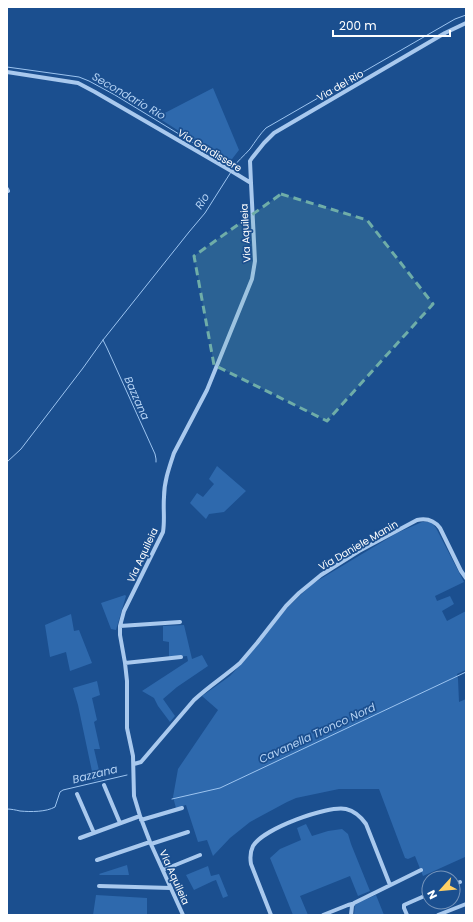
<svg xmlns="http://www.w3.org/2000/svg" width="473" height="922" viewBox="0 0 473 922" font-family="Poppins,sans-serif">
<rect width="100%" height="100%" fill="#1b4f8f"/>
<!-- green -->
<path fill="#2e69ad" d="M 213,88 L 239,150 L 229,163 L 157,117 Z
M 217,466 L 246,491 L 224,512 L 209,514 L 206,519 L 190,503 L 197,493 L 203,497 L 214,484 L 209,479 Z
M 422,522 L 431,522 L 436,528 L 464,582 L 435,596 L 437,601 L 450,596 L 454,604 L 442,611 L 447,621 L 466,611 L 466,670 L 457,674 L 458,679 L 459,702 L 466,699 L 466,861 L 465,857 L 423,876 L 415,856 L 408,859 L 405,858 L 379,789 L 339,789 L 296,798 L 287,802 L 250,822 L 230,838 L 213,856 L 207,840 L 198,842 L 186,805 L 176,808 L 173,797 L 178,769 L 218,710 L 202,696 L 230,676 L 244,661 L 283,612 L 312,584 L 397,533 Z
M 125,595 L 126,596 L 116,630 L 111,629 L 101,603 Z
M 71,614 L 74,631 L 79,630 L 92,663 L 70,671 L 66,652 L 50,657 L 45,625 Z
M 184,625 L 192,659 L 202,655 L 208,666 L 177,687 L 163,699 L 175,716 L 170,722 L 158,706 L 154,698 L 142,691 L 188,661 L 187,656 L 169,658 L 169,642 L 163,641 L 163,626 Z
M 97,681 L 100,695 L 92,698 L 97,720 L 94,722 L 100,749 L 94,749 L 101,779 L 94,781 L 78,705 L 73,688 Z
M 306,824 L 312,836 L 328,831 L 342,829 L 348,834 L 351,844 L 370,891 L 358,896 L 350,876 L 300,896 L 308,915 L 293,915 L 270,858 L 280,849 L 301,840 L 297,828 Z
M 127,865 L 129,875 L 100,875 L 99,874 Z
M 208,866 L 211,876 L 219,874 L 228,896 L 223,898 L 216,880 L 213,881 L 194,890 L 186,875 Z
M 96,895 L 147,898 L 147,915 L 93,915 Z
M 376,895 L 384,915 L 354,915 L 355,904 Z"/>
<g fill="none" stroke-linecap="round" stroke-linejoin="round">
<!-- stream -->
<path stroke="#9cc4f0" stroke-width="1" d="M 7,67 L 79,77 L 89,81 L 115,95 L 233,167
M 232,169 C 237,161 244,156 250,149 C 255,142 260,134 266,128 L 455,19 L 466,15
M 103,340 L 107,348 L 155,454 L 156,459 L 156,462
M 7,462 L 21,449 L 34,432 L 83,368 L 103,340 L 189,232 L 205,213 L 231,172
M 172,799 L 220,788 L 466,672
M 7,809 C 11,809 16,810 20,811 C 31,812 46,812 55,807 L 60,792 L 63,790 L 127,775"/>
<!-- street -->
<path stroke="#a9c9ee" stroke-width="4" d="M 7,72 L 78,83 L 95,92 L 233,172 L 251,183
M 7,189 L 8,191
M 120,626 L 180,622
M 125,663 L 181,657
M 134,764 L 141,762 L 194,700 C 209,686 225,676 240,663 L 257,643 L 286,606 L 299,593 L 321,575 L 359,551 L 417,520 C 426,518 434,520 440,528 L 461,571 L 466,578
M 104,785 L 120,823
M 77,794 L 94,833
M 141,820 L 182,808
M 80,838 L 140,816
M 151,844 L 188,832
M 97,860 L 150,842
M 163,870 L 200,855
M 453,885 L 460,882
M 99,886 L 171,888
M 183,915 L 150,842 L 140,816 L 134,796 L 133,756 L 127,728 L 127,681 L 125,663 L 120,635 L 120,626 L 124,611 L 163,532 C 165,520 163,509 164,497 C 164,482 169,468 174,453 L 207,390 L 252,279 L 255,261 L 251,183 L 250,161 L 252,158 L 264,143 L 274,133 L 445,33 L 466,23
M 271,915 L 251,864 C 250,858 250,852 253,846 C 263,829 327,805 346,809 C 355,811 361,817 366,824 L 390,885
M 323,915 L 348,905 L 352,904
M 351,915 L 352,906 L 354,903 L 421,870
M 407,915 L 404,908 L 404,905 L 429,894
M 438,915 L 466,904"/>
</g>
<!-- marked area -->
<path fill="#6fada8" fill-opacity="0.2" stroke="#6fada8" stroke-width="3" stroke-dasharray="8 5" stroke-linejoin="round" d="M 281,194 L 367,220 L 433,304 L 327,421 L 214,365 L 194,256 Z"/>
<g text-anchor="middle" stroke-width="3.5" stroke-linejoin="round" paint-order="stroke">
<!-- street labels -->
<g font-size="10" fill="#fff" stroke="#1b4f8f">
<text transform="translate(340 85) rotate(-30)" y="4">Via del Rio</text>
<text transform="translate(210 150) rotate(31)" y="4">Via Gardissere</text>
<text transform="translate(245 233) rotate(-93)" y="4">Via Aquileia</text>
<text transform="translate(358 545) rotate(-30)" y="4">Via Daniele Manin</text>
<text transform="translate(142 555) rotate(-65)" y="4">Via Aquileia</text>
<text transform="translate(175 877) rotate(66)" y="4">Via Aquileia</text>
</g>
<!-- water labels -->
<g font-size="11" font-style="italic" fill="#b5d3f5" stroke="#1b4f8f">
<text transform="translate(129 96) rotate(30)" y="4">Secondario Rio</text>
<text transform="translate(202 201) rotate(-57)" y="4">Rio</text>
<text transform="translate(137 398) rotate(66)" y="4">Bazzana</text>
<text transform="translate(317 733) rotate(-25)" y="4">Cavanella Tronco Nord</text>
<text transform="translate(95 774) rotate(-14)" y="4">Bazzana</text>
</g>
</g>
<!-- border -->
<rect width="473" height="922" fill="none" stroke="#ffffff" stroke-width="16"/>
<!-- north arrow -->
<g transform="translate(441 890) rotate(243)"><circle r="19" fill="#1b4f8f" stroke="#7695bc"/>
<path d="M0-3L7 15L0 10L-7 15Z" fill="#ffd166"/>
<text y="-6" font-size="11" font-weight="bold" text-anchor="middle" fill="#ffffff">N</text>
</g>
<!-- scale -->
<path d="M333 30v6h117v-6" fill="none" stroke="#ffffff" stroke-width="2"/>
<text x="339" y="30" font-size="12" fill="#ffffff" stroke="#1b4f8f" stroke-width="3" paint-order="stroke">200 m</text>
</svg>
